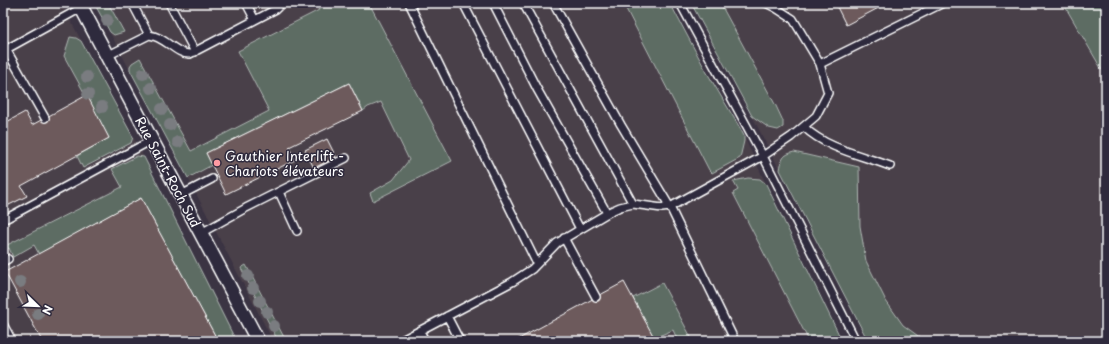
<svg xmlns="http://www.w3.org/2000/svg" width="1109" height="344" viewBox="0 0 1109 344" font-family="'Playpen Sans',sans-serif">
<rect width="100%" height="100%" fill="#3b3443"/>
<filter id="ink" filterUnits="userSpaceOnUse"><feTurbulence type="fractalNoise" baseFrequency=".025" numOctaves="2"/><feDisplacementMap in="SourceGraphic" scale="8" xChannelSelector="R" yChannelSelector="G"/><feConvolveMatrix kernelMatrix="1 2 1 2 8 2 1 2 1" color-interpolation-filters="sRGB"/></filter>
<g filter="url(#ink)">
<!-- built -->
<path fill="#4a3f4a" d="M 3,3 L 61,3 L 144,157 L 236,341 L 3,341 L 3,251 L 4,250 L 3,247 Z
M 94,3 L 670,3 L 706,71 L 740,128 L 766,184 L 842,341 L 273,341 L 189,180 Z
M 691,3 L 1063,3 L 1102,70 L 1106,74 L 1106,341 L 868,341 L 752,116 Z"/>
<!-- green -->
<path fill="#5d6c64" stroke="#aeb6b2" d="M 94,3 L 108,3 L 124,32 L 114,35 L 110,32 Z
M 315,3 L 369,3 L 452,161 L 373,201 L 370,193 L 393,180 L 409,160 L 381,102 L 368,107 L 363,111 L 349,83 L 206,153 L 212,165 L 188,178 L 130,70 L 130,66 L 132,63 L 140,58 L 191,151 L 269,111 L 238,51 L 319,10 Z
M 623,3 L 670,3 L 706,71 L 740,128 L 744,136 L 744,141 L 740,158 L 712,173 L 709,170 Z
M 691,3 L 720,3 L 776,106 L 783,121 L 783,127 L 778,130 L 769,128 L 752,116 Z
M 1063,3 L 1106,3 L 1106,74 L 1102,70 Z
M 70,37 L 76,38 L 81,41 L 133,137 L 131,143 L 83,168 L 77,156 L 109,138 L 64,56 Z
M 794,152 L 859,167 L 860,226 L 866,261 L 886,301 L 903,325 L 925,341 L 868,341 L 780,170 C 782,159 782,155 794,152 Z
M 137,156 L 144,157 L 236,341 L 218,341 L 141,198 L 39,254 L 34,245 L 13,257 L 9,248 L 3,251 L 3,238 L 7,245 L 122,187 L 112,169 Z
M 748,178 L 760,179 L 766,184 L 842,341 L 809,341 L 733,193 L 738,190 L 733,181 Z
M 246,265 L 286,341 L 278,341 L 241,268 Z
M 662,283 L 693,341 L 678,341 L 673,330 L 654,338 L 633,298 Z"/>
<!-- building -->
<path fill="#6d5a5b" stroke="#fff" d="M 835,3 L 888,3 L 846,25 Z
M 349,83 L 363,111 L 289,147 L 295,160 L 226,194 L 206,153 Z
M 87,95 L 109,138 L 21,186 L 27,196 L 3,208 L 3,124 L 25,112 L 32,125 Z
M 327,139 L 336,157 L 314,168 L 305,150 Z
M 141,198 L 218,341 L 42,341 L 5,272 Z
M 624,282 L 656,341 L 515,341 Z"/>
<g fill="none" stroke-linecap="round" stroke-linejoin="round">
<!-- service casing -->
<g stroke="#fff" stroke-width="10">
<path id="service" d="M 169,3 L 195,52
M 246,3 L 255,20
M 409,3 L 537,264
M 463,3 L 580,229
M 493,3 L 537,89 L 607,213
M 523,3 L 633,204
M 553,3 L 621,125 L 670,207 L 735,341
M 680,3 L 763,156 L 856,341
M 766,3 L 776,8 L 793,19 L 820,64 L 943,3
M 149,35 C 164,36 177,55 190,54 L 276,9 L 282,3
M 6,49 L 45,118
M 3,51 L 81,8
M 107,56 L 149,35 L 132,3
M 804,127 C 827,149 861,155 890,166
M 279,192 L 297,231
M 181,195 L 212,179
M 7,218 L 152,140
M 201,233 L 246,208 L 346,158
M 564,238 L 596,297
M 3,262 L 8,259
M 447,316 L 460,341
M 3,324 L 12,341
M 420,331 L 425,341
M 400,341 L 512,282 L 532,269 L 557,243 L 611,211 L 620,207 L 633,204 L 662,208 L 670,207 L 763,156 L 791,137 L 816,116 L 828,93 L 820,64"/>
</g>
<!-- minor casing -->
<g stroke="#fff" stroke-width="16">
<path id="minor" d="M 79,3 L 258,341"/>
</g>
<!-- service -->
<use href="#service" stroke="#2f2a3d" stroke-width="7"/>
<!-- minor -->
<use href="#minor" stroke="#2f2a3d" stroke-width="13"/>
</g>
<!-- trees -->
<g fill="#7a7c80">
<circle cx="107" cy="20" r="6"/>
<circle cx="143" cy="74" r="6"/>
<circle cx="87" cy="77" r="6"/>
<circle cx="151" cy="88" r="6"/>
<circle cx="88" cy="94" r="6"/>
<circle cx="102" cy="107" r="6"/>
<circle cx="162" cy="109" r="6"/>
<circle cx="170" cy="125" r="6"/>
<circle cx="178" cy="142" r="6"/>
<circle cx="248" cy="276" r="6"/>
<circle cx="20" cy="282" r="6"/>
<circle cx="253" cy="288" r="6"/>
<circle cx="260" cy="301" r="6"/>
<circle cx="267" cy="312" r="6"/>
<circle cx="38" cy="314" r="6"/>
<circle cx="274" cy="326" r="6"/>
</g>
</g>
<!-- markers -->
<circle fill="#ff9aa2" stroke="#2f2a3d" stroke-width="1.5" cx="217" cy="163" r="4"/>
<g text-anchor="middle" stroke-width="3" stroke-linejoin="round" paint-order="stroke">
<!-- poi labels -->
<g font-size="13" fill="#fff" stroke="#2f2a3d" text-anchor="start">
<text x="225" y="161">Gauthier Interlift -<tspan x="225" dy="15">Chariots élévateurs</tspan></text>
</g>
<!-- street labels -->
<g font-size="13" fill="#fff" stroke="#2f2a3d">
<text transform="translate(168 172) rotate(62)" y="5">Rue Saint-Roch Sud</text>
</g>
</g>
<!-- margin -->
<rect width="1109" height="344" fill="none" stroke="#2f2a3d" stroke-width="16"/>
<rect x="8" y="8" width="1093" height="328" fill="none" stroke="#fff" stroke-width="1.5" filter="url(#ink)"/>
<!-- north arrow -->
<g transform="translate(38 306) rotate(113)" stroke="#2f2a3d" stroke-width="3" paint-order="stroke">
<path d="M0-3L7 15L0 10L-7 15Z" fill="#ffffff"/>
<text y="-6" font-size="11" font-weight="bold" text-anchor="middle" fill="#ffffff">N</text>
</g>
</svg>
